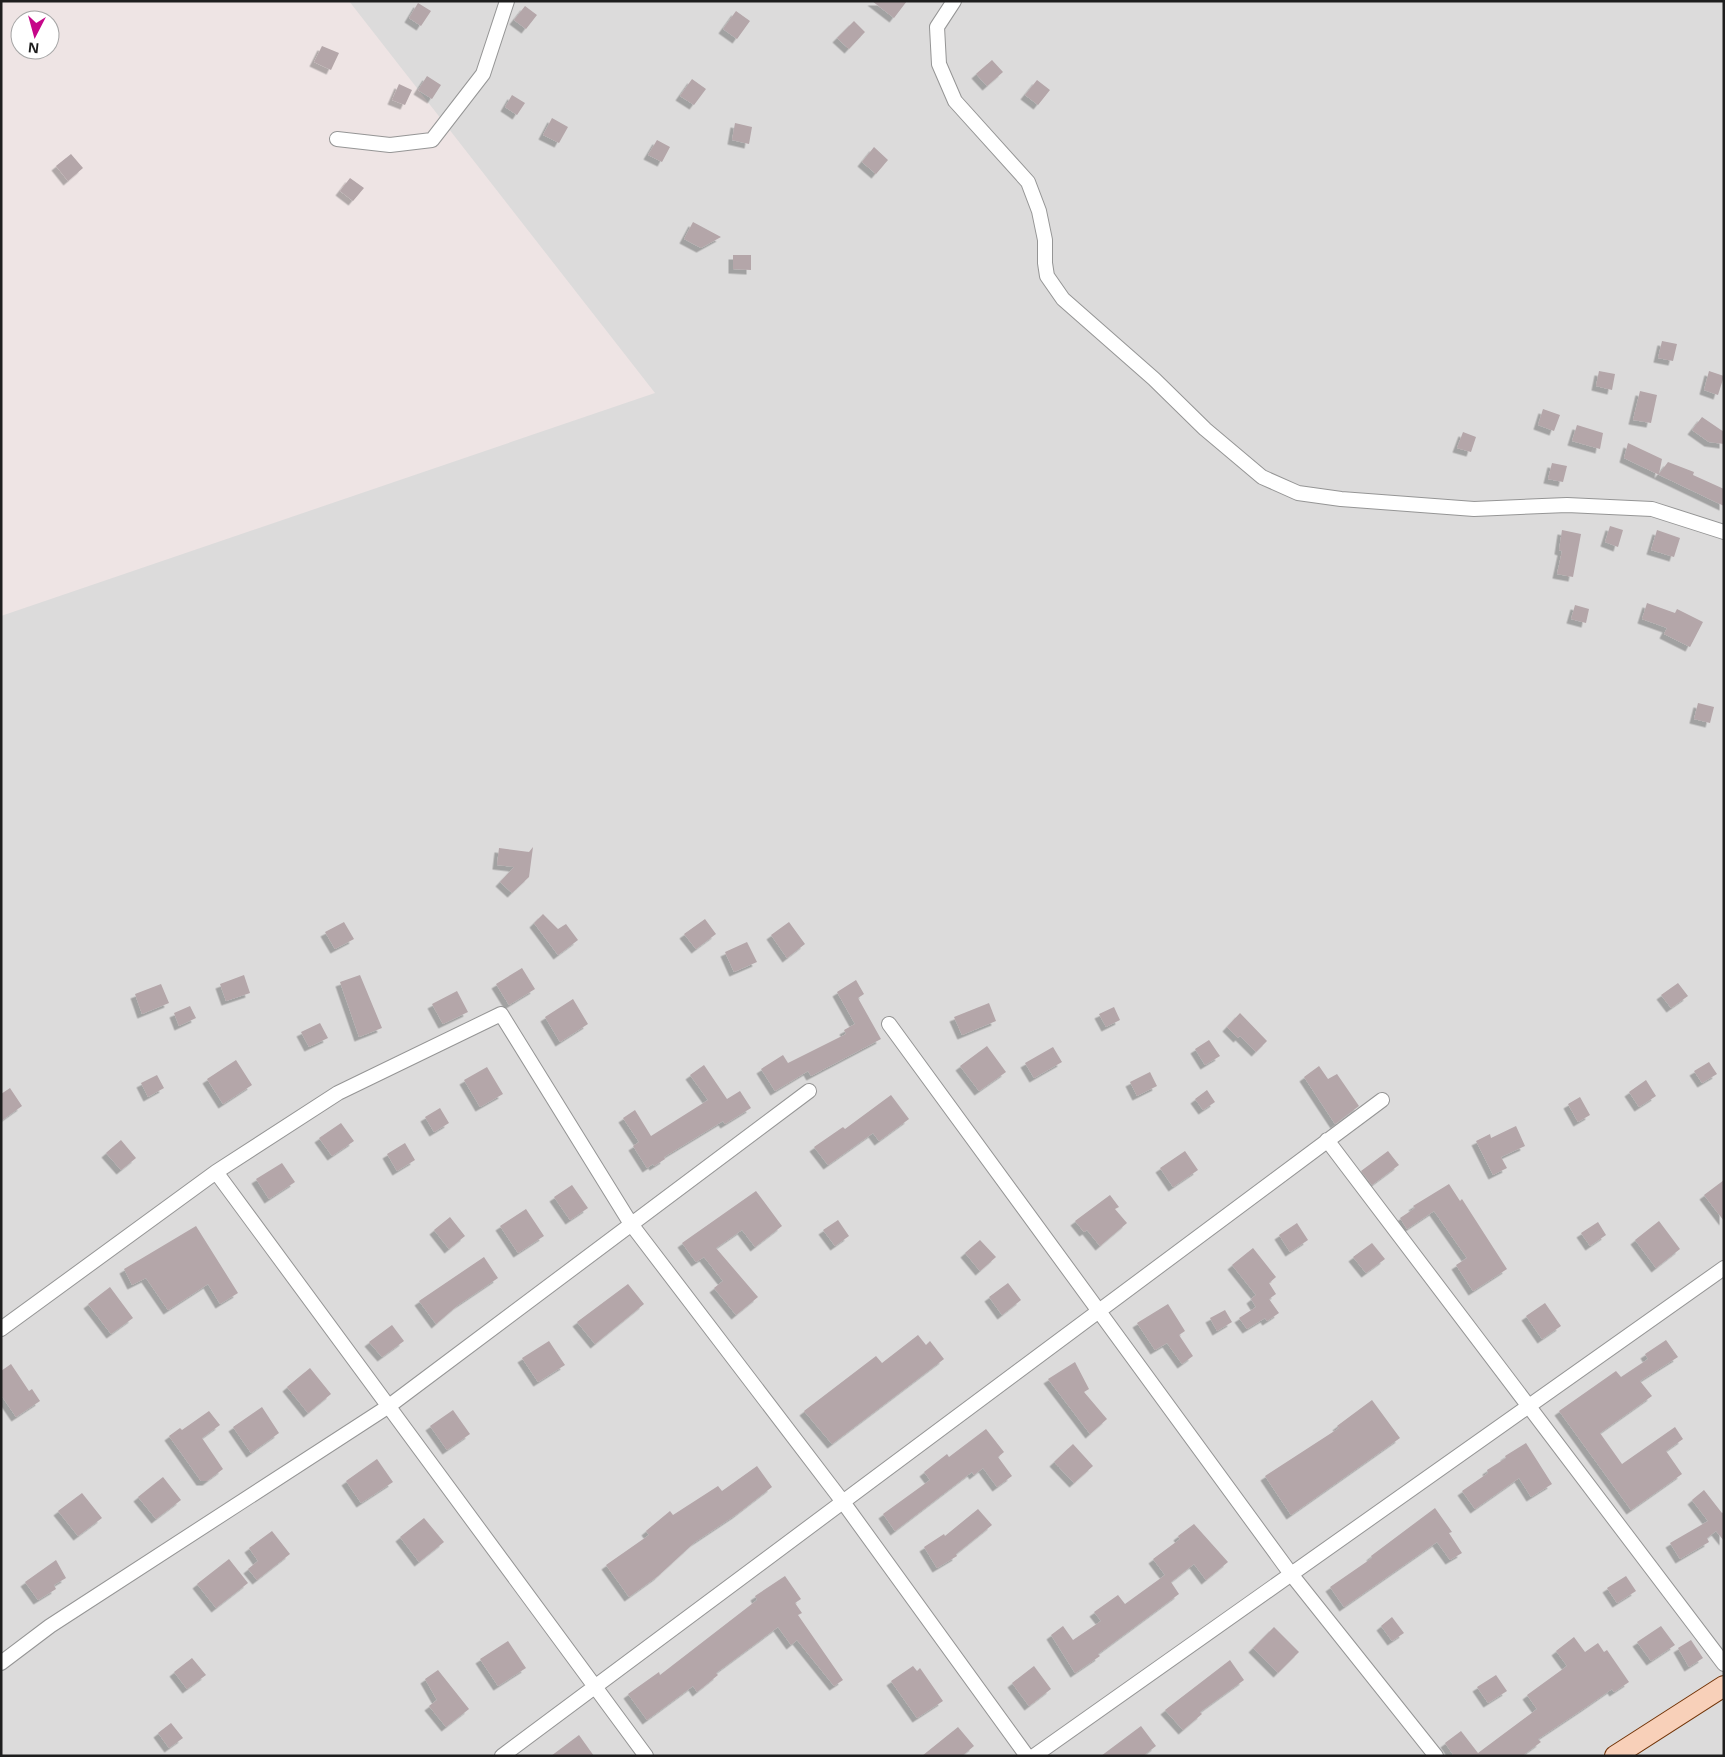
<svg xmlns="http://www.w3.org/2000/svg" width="1725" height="1757" viewBox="0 0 1725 1757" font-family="'Noto Sans',sans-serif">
<defs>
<filter id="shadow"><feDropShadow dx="-4.5" dy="4.5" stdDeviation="0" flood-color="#0004"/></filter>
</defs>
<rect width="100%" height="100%" fill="#eee4e4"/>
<!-- residential -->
<path fill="#dcdbdb" d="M 349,1 L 1724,1 L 1724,1756 L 1,1756 L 1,616 L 655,393 Z"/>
<!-- building -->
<path fill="#b4a6a9" filter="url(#shadow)" d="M 872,1 L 907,1 L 894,18 Z
M 418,3 L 431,11 L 421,26 L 409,18 Z
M 525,6 L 537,15 L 526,29 L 514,20 Z
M 736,11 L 750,21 L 737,39 L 723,29 Z
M 854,21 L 865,32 L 849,49 L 837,38 Z
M 322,46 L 339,53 L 331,70 L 314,62 Z
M 992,60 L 1003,72 L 987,86 L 976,74 Z
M 427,76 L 441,85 L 432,99 L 418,90 Z
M 692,79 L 706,89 L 694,105 L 680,96 Z
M 1037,80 L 1050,90 L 1038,105 L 1025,95 Z
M 399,84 L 412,90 L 405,105 L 392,100 Z
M 512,95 L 525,103 L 517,115 L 505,107 Z
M 552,118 L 568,127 L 559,143 L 543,135 Z
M 735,123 L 752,127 L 749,144 L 732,140 Z
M 657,140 L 670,147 L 662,162 L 648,155 Z
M 874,147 L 888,160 L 876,174 L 862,162 Z
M 71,154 L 83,168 L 68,181 L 56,166 Z
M 350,178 L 364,188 L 353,201 L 340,191 Z
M 693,222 L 721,237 L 701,248 L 684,239 Z
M 733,255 L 751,255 L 751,270 L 733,269 Z
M 1662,341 L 1677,344 L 1673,361 L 1658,358 Z
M 1599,371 L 1615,374 L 1612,390 L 1596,386 Z
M 1709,371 L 1724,376 L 1718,395 L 1704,390 Z
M 1640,391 L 1657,395 L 1651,423 L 1633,420 Z
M 1543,409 L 1560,415 L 1554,431 L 1538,425 Z
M 1702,417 L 1724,432 L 1724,444 L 1709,442 L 1692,430 Z
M 1577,425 L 1603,433 L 1600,449 L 1572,441 Z
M 1463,432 L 1476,437 L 1471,452 L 1457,448 Z
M 1628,443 L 1662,459 L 1659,474 L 1668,462 L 1694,472 L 1693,475 L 1724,489 L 1724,506 L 1624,458 Z
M 1552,463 L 1567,466 L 1563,482 L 1548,479 Z
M 1610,526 L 1623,530 L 1618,547 L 1605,542 Z
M 1562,530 L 1581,534 L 1573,577 L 1557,574 L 1562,551 L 1559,550 Z
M 1657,530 L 1680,538 L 1674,557 L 1651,550 Z
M 1647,603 L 1675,613 L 1677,609 L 1703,622 L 1690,647 L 1664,634 L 1667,628 L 1642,619 Z
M 1575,605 L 1589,609 L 1586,623 L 1571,619 Z
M 1698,703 L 1714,707 L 1710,723 L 1694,719 Z
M 533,847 L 529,877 L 512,893 L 500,882 L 514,867 L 497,865 L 499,848 L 529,852 Z
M 543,914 L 558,929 L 566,924 L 578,940 L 558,955 L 534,923 Z
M 705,919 L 716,934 L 696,949 L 684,934 Z
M 344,922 L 354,939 L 335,949 L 325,932 Z
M 789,922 L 805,944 L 787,958 L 771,935 Z
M 747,942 L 757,962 L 734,972 L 725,952 Z
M 522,968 L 535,989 L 509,1005 L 496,984 Z
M 244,975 L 250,993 L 226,1001 L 220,984 Z
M 360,975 L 382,1028 L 359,1037 L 340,982 Z
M 856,980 L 864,994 L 858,998 L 881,1039 L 811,1076 L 808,1071 L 775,1091 L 761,1069 L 783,1055 L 788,1063 L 846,1034 L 844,1030 L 855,1024 L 837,992 Z
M 1678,983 L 1688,996 L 1671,1008 L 1661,995 Z
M 161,984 L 169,1003 L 142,1014 L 135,994 Z
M 457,991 L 468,1012 L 443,1024 L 432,1004 Z
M 573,999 L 588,1024 L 560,1042 L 545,1017 Z
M 989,1003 L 996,1021 L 962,1035 L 954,1017 Z
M 190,1006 L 196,1018 L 179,1026 L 174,1013 Z
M 1114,1007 L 1120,1020 L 1106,1027 L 1099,1014 Z
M 1240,1013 L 1267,1041 L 1256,1052 L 1240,1036 L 1238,1038 L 1227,1027 Z
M 320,1023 L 328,1038 L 309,1047 L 301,1032 Z
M 1209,1040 L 1220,1056 L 1205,1065 L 1195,1049 Z
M 987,1046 L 1006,1072 L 979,1091 L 960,1066 Z
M 1053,1047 L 1062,1062 L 1034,1078 L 1025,1063 Z
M 236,1060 L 252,1085 L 223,1104 L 207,1079 Z
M 1709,1062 L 1717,1074 L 1702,1083 L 1694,1071 Z
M 704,1065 L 727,1099 L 740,1091 L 751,1108 L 725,1124 L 723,1121 L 664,1157 L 665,1159 L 654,1166 L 653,1164 L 647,1168 L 633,1146 L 639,1142 L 623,1118 L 635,1110 L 651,1136 L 708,1100 L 690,1075 Z
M 1319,1066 L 1328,1079 L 1337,1074 L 1359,1106 L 1335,1124 L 1304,1077 Z
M 487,1067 L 503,1094 L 480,1107 L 464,1080 Z
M 1150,1072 L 1157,1086 L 1137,1096 L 1130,1082 Z
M 157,1075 L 164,1088 L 148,1097 L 141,1083 Z
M 1646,1080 L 1656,1096 L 1639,1107 L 1629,1092 Z
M 10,1088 L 22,1106 L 1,1121 L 1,1094 Z
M 1207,1090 L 1215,1102 L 1203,1110 L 1195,1099 Z
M 891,1095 L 909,1119 L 879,1141 L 873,1133 L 828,1165 L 814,1147 L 843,1127 L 845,1129 Z
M 1580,1097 L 1590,1115 L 1578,1122 L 1568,1104 Z
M 440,1108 L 449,1123 L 434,1132 L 425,1117 Z
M 341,1123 L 354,1141 L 332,1156 L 319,1138 Z
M 1516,1126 L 1525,1146 L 1501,1157 L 1507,1168 L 1493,1175 L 1476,1141 L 1490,1134 L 1491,1138 Z
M 121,1140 L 136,1158 L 121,1170 L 106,1153 Z
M 405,1143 L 415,1160 L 397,1171 L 387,1154 Z
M 1185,1151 L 1198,1170 L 1173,1187 L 1160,1168 Z
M 1388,1151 L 1399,1165 L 1372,1185 L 1361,1171 Z
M 282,1163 L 295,1182 L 269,1199 L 256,1179 Z
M 1724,1180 L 1724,1221 L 1704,1195 Z
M 1449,1184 L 1460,1201 L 1462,1199 L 1507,1269 L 1473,1291 L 1456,1265 L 1467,1258 L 1434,1211 L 1407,1229 L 1400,1218 L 1415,1208 L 1413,1206 Z
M 572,1185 L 588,1208 L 570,1220 L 554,1197 Z
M 756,1191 L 782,1226 L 755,1247 L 742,1230 L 716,1248 L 758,1297 L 736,1315 L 714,1288 L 723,1281 L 704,1257 L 696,1262 L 682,1243 Z
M 1110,1195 L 1119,1207 L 1115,1209 L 1127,1223 L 1100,1246 L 1087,1230 L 1084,1232 L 1075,1221 Z
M 526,1209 L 544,1236 L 518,1253 L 500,1226 Z
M 450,1217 L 465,1236 L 449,1249 L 434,1230 Z
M 838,1220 L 849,1236 L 835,1246 L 823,1230 Z
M 1659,1221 L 1680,1249 L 1656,1268 L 1635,1240 Z
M 1598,1222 L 1606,1235 L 1590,1246 L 1581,1233 Z
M 1297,1223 L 1308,1240 L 1290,1252 L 1279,1235 Z
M 196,1226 L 238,1293 L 220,1304 L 208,1284 L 168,1310 L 146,1278 L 132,1285 L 124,1269 Z
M 980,1240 L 996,1257 L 980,1271 L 965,1253 Z
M 1372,1243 L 1385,1259 L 1366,1273 L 1353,1257 Z
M 1253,1248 L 1276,1277 L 1269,1283 L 1276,1294 L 1269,1299 L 1279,1313 L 1267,1321 L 1265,1318 L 1247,1329 L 1239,1318 L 1256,1307 L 1251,1299 L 1256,1295 L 1232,1265 Z
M 484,1257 L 498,1278 L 458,1305 L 436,1324 L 419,1301 Z
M 1008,1283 L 1021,1300 L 1002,1315 L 989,1297 Z
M 628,1284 L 644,1304 L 595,1344 L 577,1322 Z
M 110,1287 L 133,1318 L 111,1334 L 88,1304 Z
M 1545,1303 L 1561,1326 L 1542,1339 L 1526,1316 Z
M 1168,1304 L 1185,1331 L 1179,1335 L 1193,1356 L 1182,1364 L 1167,1343 L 1155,1350 L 1137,1323 Z
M 1225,1310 L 1232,1322 L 1217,1331 L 1210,1318 Z
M 392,1325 L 404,1341 L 382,1357 L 369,1342 Z
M 918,1335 L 926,1345 L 930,1341 L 944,1359 L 832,1444 L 804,1411 L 876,1356 L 882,1363 Z
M 1666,1340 L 1678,1357 L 1640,1381 L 1652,1396 L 1600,1433 L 1622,1464 L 1675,1427 L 1683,1439 L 1666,1451 L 1682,1474 L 1631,1510 L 1559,1411 L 1616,1371 L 1621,1377 L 1648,1359 L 1645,1354 Z
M 549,1341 L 565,1365 L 538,1382 L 522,1358 Z
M 1075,1362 L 1089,1389 L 1084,1392 L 1107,1419 L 1090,1434 L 1048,1379 Z
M 11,1364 L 29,1391 L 32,1389 L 40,1401 L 16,1417 L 1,1395 L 1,1371 Z
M 310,1368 L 331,1394 L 308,1413 L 287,1387 Z
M 1372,1400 L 1400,1438 L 1291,1515 L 1265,1476 L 1339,1428 L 1337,1426 Z
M 262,1407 L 279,1433 L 251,1453 L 233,1427 Z
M 453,1410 L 470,1434 L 447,1450 L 430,1426 Z
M 209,1411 L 220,1425 L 202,1438 L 223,1469 L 207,1481 L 201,1481 L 169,1436 L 180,1428 L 182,1430 Z
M 986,1429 L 1004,1452 L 998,1457 L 1012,1476 L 997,1487 L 983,1468 L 974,1475 L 972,1472 L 895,1531 L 883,1514 L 930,1480 L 924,1472 L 947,1454 L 949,1457 Z
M 1526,1443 L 1552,1484 L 1531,1497 L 1519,1478 L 1475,1509 L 1462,1491 L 1488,1473 L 1487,1470 L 1506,1458 L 1505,1456 Z
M 1073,1444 L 1093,1466 L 1074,1483 L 1054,1462 Z
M 377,1459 L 393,1482 L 361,1503 L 346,1481 Z
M 757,1466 L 772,1487 L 737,1514 L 695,1542 L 658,1576 L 629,1597 L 606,1565 L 649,1535 L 646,1531 L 670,1511 L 673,1515 L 718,1486 L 722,1491 Z
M 163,1477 L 181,1500 L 156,1519 L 138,1497 Z
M 1704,1490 L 1722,1513 L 1724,1512 L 1724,1541 L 1716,1531 L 1707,1538 L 1709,1542 L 1680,1559 L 1670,1543 L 1708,1521 L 1692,1500 Z
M 82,1493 L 102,1518 L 78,1536 L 58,1511 Z
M 1435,1508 L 1452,1532 L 1449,1533 L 1462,1553 L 1450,1560 L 1437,1542 L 1344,1607 L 1330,1587 L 1372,1558 L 1371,1556 Z
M 978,1509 L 992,1525 L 956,1554 L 957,1556 L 937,1568 L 924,1547 L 944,1534 L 945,1536 Z
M 424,1518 L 444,1542 L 419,1562 L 400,1537 Z
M 1194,1524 L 1228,1562 L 1206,1580 L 1194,1564 L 1171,1582 L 1179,1594 L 1098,1654 L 1100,1656 L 1075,1673 L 1051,1635 L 1063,1626 L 1073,1640 L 1101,1621 L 1094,1612 L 1118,1595 L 1125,1604 L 1165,1575 L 1153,1559 L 1180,1539 L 1178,1536 Z
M 272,1531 L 290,1554 L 257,1580 L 248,1569 L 258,1561 L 249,1548 Z
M 229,1559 L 248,1583 L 216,1608 L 197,1584 Z
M 56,1560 L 66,1578 L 54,1585 L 56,1589 L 38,1600 L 25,1582 Z
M 785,1576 L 801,1599 L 795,1603 L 802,1613 L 798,1615 L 843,1680 L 834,1686 L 797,1640 L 791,1645 L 778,1627 L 716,1673 L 718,1675 L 697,1692 L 693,1686 L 647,1720 L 628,1694 L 659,1672 L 660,1675 L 757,1600 L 755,1596 Z
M 1626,1576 L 1636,1591 L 1617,1603 L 1607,1588 Z
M 1392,1617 L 1404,1633 L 1392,1641 L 1381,1626 Z
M 1661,1626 L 1675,1645 L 1651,1661 L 1637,1642 Z
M 1274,1627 L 1299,1652 L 1278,1673 L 1253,1648 Z
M 1574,1637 L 1585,1652 L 1598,1643 L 1604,1652 L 1607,1650 L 1629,1682 L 1614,1692 L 1612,1689 L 1586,1707 L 1538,1739 L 1541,1742 L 1522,1756 L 1454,1756 L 1445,1743 L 1461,1731 L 1478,1753 L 1537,1709 L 1527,1695 L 1567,1666 L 1556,1651 Z
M 1691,1640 L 1703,1658 L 1689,1667 L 1678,1648 Z
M 508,1641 L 526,1668 L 498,1686 L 480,1659 Z
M 192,1658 L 206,1675 L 187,1689 L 174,1672 Z
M 1230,1660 L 1244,1680 L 1200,1712 L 1202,1714 L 1183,1730 L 1165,1710 Z
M 913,1666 L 917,1671 L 920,1668 L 943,1701 L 917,1718 L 891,1681 Z
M 1034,1666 L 1051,1689 L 1029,1706 L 1012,1683 Z
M 438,1670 L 469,1709 L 446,1727 L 429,1706 L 437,1700 L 425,1679 Z
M 1496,1675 L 1507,1691 L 1488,1703 L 1477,1687 Z
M 171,1723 L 183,1738 L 169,1748 L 158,1733 Z
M 1141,1726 L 1156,1746 L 1143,1756 L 1101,1756 Z
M 958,1727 L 974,1746 L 962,1756 L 922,1756 Z
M 579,1735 L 594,1756 L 551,1756 Z"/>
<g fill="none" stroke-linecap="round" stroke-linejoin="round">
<!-- street casing -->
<g stroke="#959595" stroke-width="16">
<path id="street" d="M 954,1 L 937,27 L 939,64 L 955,101 L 1028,182 L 1039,211 L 1045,240 L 1045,263 L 1047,276 L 1063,299 L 1154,379 L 1205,429 L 1262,477 L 1298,493 L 1341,499 L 1474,509 L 1567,505 L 1652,509 L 1724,532
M 337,139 L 390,145 L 432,140 L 483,74 L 507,1
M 889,1024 L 1291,1574 L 1436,1756
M 1327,1140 L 1724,1664
M 216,1172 L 646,1756
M 1,1329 L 216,1172 L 338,1093 L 501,1014 L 631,1224 L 843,1502 L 1027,1756
M 1,1663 L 50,1626 L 389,1406 L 809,1091
M 502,1756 L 1382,1100
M 1034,1756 L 1724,1268"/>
</g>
<!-- secondary casing -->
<g stroke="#723408" stroke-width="22">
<path id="secondary" d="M 1615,1756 L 1724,1686"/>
</g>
<!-- street -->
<use href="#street" stroke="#fff" stroke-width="14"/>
<!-- secondary -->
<use href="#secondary" stroke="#f8d0b9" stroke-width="20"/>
</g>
<!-- border -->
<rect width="1725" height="1757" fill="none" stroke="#1e1e1e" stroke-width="5"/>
<!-- north arrow -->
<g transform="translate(35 35) rotate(186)"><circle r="24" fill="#ffffff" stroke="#a5a5a5"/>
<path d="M0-4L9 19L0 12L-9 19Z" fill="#c60689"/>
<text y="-8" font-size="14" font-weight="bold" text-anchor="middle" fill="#1e1e1e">N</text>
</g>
</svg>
